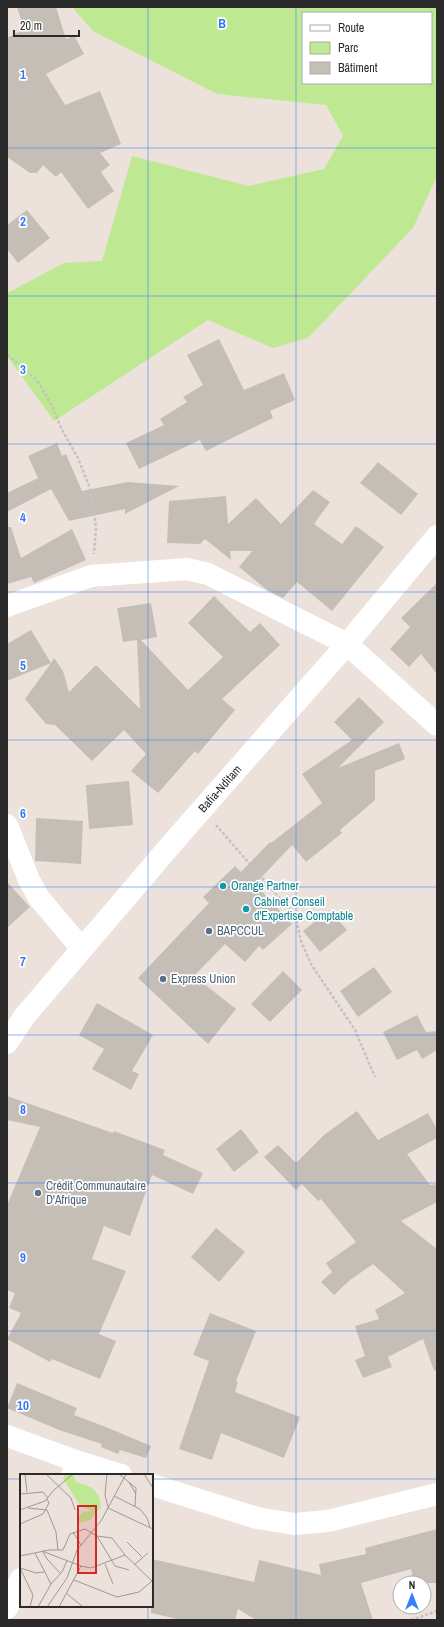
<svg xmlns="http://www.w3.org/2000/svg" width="444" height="1627" viewBox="0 0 444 1627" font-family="'Archivo Narrow',sans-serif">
<rect width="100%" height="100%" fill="#ede2db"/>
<!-- green -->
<path fill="#bee992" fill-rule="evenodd" d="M 72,7 L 437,7 L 437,176 L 413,228 L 308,338 L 273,348 L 208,320 L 54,421 L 7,356 L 7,293 L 64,263 L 102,261 L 132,156 L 249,186 L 324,169 L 343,136 L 326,105 L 217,94 L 93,31 ZM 303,13 L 431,13 L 431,83 L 303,83 Z"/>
<!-- building -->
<path fill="#c5beb6" d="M 17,7 L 56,7 L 66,39 L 74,35 L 84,54 L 46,74 L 65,105 L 100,91 L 121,144 L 100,153 L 110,165 L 101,172 L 114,191 L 88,209 L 61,172 L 56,177 L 43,165 L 37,173 L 30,173 L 7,157 L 7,38 L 24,29 Z
M 27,210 L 50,238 L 18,263 L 7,249 L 7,225 Z
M 219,339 L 244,390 L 284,373 L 295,400 L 270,411 L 273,418 L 206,451 L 200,440 L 139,469 L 126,443 L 164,425 L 160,419 L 187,402 L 183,397 L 203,385 L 187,355 Z
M 57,443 L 62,456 L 66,454 L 82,491 L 128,482 L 179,486 L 125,514 L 125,509 L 69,521 L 51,489 L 7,512 L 7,493 L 38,478 L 28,456 Z
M 378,462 L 418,494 L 401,515 L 360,483 Z
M 313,490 L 330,502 L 314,524 L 342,544 L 356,526 L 384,547 L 332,611 L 297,582 L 283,598 L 267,590 L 239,567 L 252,551 L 230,551 L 231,560 L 205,539 L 200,544 L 167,543 L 169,501 L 226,496 L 228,524 L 256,498 L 281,524 Z
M 7,527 L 11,527 L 21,558 L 72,529 L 86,560 L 34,583 L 31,577 L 7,584 Z
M 437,583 L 437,674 L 421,654 L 409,667 L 390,649 L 410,627 L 401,618 Z
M 214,596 L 250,632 L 260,623 L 280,645 L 222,699 L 235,710 L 198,754 L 195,751 L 158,793 L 131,771 L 146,754 L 124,730 L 92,761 L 55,725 L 46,724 L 25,699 L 51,663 L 7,681 L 7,644 L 31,630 L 51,663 L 54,658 L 63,671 L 69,692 L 96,665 L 140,709 L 137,640 L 123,642 L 117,608 L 151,603 L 157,637 L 141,640 L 188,690 L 223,657 L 188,623 Z
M 359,697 L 384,722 L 338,768 L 399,743 L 405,759 L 375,771 L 375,800 L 340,830 L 342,833 L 306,862 L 292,845 L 255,884 L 292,924 L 263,950 L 259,946 L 245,962 L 225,944 L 194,976 L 236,1009 L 208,1044 L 138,978 L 209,903 L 203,897 L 235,866 L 241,872 L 270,842 L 271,843 L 322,803 L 302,774 L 352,740 L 334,722 Z
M 129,781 L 133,825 L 89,829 L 86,785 Z
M 36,818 L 83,821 L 81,864 L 35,861 Z
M 7,882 L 30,907 L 7,928 Z
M 329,910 L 347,930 L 320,952 L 303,931 Z
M 374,967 L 392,992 L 358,1017 L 340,991 Z
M 283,971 L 302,990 L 270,1022 L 251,1004 Z
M 97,1003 L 153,1035 L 132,1071 L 139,1074 L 131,1090 L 92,1069 L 104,1049 L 79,1035 Z
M 417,1015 L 426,1032 L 437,1031 L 437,1050 L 422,1059 L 417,1050 L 397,1060 L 383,1032 Z
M 7,1096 L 113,1133 L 114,1131 L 165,1150 L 163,1155 L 203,1173 L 193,1194 L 152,1175 L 130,1236 L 104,1226 L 92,1259 L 126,1271 L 99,1334 L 116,1341 L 100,1379 L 52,1359 L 50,1362 L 7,1339 L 21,1313 L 9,1308 L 15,1293 L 7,1290 L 7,1205 L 40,1127 L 7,1120 Z
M 357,1111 L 378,1140 L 428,1113 L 437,1129 L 437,1138 L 407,1154 L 430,1185 L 437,1184 L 437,1202 L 401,1221 L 437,1249 L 437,1370 L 434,1371 L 423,1339 L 388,1357 L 392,1367 L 363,1378 L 355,1360 L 365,1356 L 355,1326 L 379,1319 L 375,1310 L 405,1293 L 373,1264 L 350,1280 L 334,1295 L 321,1282 L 332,1272 L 326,1263 L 356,1242 L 321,1199 L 318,1201 L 302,1184 L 296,1190 L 264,1157 L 278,1145 L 296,1163 L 324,1135 Z
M 241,1129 L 259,1152 L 234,1172 L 216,1149 Z
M 216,1228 L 245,1252 L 219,1282 L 191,1257 Z
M 210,1313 L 256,1331 L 236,1381 L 238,1382 L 235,1392 L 300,1417 L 284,1458 L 221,1433 L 212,1460 L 179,1449 L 209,1361 L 193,1355 Z
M 17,1383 L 77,1408 L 74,1415 L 106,1427 L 151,1446 L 146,1458 L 120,1450 L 118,1454 L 101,1447 L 102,1444 L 59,1430 L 7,1408 Z
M 437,1529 L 437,1583 L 414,1583 L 411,1569 L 361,1583 L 373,1620 L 256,1620 L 238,1609 L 235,1620 L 182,1620 L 151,1613 L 152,1559 L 254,1582 L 259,1560 L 321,1575 L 319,1564 L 366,1554 L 365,1548 Z"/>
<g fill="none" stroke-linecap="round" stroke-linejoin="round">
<!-- path -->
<path stroke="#c3c3c3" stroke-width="2.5" stroke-dasharray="3 2" stroke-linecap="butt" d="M 7,355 L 23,367 L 39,383 L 51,404 L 62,430 L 78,458 L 91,491 L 96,528 L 94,554
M 216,825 L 295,916 L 301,941 L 311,964 L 355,1030 L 375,1077
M 411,1620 L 437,1611"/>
<!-- street -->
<path stroke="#fff" stroke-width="22" d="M 7,606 L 91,576 L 187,569 L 208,574 L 347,644 L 437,725
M 7,825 L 29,880 L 39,898 L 82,949
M 7,1436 L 79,1462 L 72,1475
M 79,1462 L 121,1475
M 152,1485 L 257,1518 L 294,1524 L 328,1521 L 437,1494
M 7,1608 L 21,1579"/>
<!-- secondary -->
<path stroke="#fff" stroke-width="22" id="s1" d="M 7,1043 L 24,1017 L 175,840 L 347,644 L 437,536"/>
</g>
<!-- grid -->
<path fill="none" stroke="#3579f4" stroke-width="1" stroke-opacity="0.55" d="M 148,7 L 148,1475M 296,7 L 296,1620M 7,148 L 437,148M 7,296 L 437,296M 7,444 L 437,444M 7,592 L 437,592M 7,740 L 437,740M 7,887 L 437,887M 7,1035 L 437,1035M 7,1183 L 437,1183M 7,1331 L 437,1331M 7,1479 L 21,1479M 152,1479 L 437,1479M 148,1606 L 148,1620"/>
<!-- markers -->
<g fill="#0f9aa8" stroke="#fff" stroke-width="1.5">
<circle cx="223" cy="886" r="4"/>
<circle cx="246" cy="909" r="4"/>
</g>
<g fill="#5c6f8a" stroke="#fff" stroke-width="1.5">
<circle cx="209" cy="931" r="4"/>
<circle cx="163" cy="979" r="4"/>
<circle cx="38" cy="1193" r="4"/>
</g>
<g text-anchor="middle" stroke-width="3.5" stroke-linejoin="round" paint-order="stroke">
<!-- street labels -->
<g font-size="12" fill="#2a2a2a" stroke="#fff">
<text dy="4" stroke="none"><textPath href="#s1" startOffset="332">Bafia-Nditam</textPath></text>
</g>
<!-- culture labels -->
<g font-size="12" fill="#0d838f" stroke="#fff" text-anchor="start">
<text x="231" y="890">Orange Partner</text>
<text x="254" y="906">Cabinet Conseil<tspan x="254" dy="14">d'Expertise Comptable</tspan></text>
</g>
<!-- service labels -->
<g font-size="12" fill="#4e5e75" stroke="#fff" text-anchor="start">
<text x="217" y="935">BAPCCUL</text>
<text x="171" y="983">Express Union</text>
<text x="46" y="1190">Crédit Communautaire<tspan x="46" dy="14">D'Afrique</tspan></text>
</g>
</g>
<!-- overview -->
<g transform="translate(20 1474)">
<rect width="133" height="133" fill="#ede2db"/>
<path d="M 46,0 L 54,1 L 56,8 L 71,13 L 79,22 L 81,33 L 70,46 L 60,49 L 57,45 L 63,38 L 72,37 L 60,32 L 43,4 Z" fill="#bee992"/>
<path fill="none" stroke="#9f9894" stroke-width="1" d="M 5,0 L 7,18M 26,0 L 51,24 L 55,36M 87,0 L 85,21 L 88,33M 99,0 L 116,14 L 115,32M 124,0 L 133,14M 109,8 L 116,20M 0,20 L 23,18 L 28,24M 94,22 L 120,35 L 127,44 L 130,53M 8,34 L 27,36 L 36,58 L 38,76M 88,34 L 133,55M 0,36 L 25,27 L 34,16 L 53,0M 0,50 L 23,40 L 29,29 L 27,25M 53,58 L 61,71M 77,62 L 92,64 L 105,81 L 132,107M 107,68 L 122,83M 22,77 L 61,92 L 39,133M 23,78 L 27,85 L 41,100M 15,79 L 31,110 L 18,133M 0,82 L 29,76 L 43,76 L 50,60 L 65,55 L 77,62 L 95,92 L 109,96M 85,90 L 93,110M 114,91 L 128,79M 61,92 L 71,94 L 105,81M 0,94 L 13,121 L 10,133M 0,94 L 16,99 L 24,98M 54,106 L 97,123 L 119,118 L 133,106M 31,110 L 42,98 L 47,87M 46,119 L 63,133M 27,133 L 47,104 L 57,76 L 81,47 L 106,0"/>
<path fill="#d62828" fill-opacity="0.15" stroke="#d62828" stroke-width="2" d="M 58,32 L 76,32 L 76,99 L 58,99 Z"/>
<rect width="133" height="133" fill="none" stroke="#2a2a2a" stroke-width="2"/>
</g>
<g font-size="13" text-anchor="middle" font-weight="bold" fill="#3579f4" stroke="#fff" stroke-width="3.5" stroke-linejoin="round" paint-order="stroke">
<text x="222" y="28">B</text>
<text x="23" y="79">1</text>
<text x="23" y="226">2</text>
<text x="23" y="374">3</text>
<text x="23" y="522">4</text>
<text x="23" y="670">5</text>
<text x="23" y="818">6</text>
<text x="23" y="966">7</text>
<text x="23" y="1114">8</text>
<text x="23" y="1262">9</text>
<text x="23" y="1410">10</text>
</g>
<!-- border -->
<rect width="444" height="1627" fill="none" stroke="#2a2a2a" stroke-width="16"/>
<!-- legend -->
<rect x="302" y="12" width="130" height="72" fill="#ffffff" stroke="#aaaaaa"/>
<rect x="310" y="25" width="20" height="6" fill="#ffffff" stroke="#aaaaaa"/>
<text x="338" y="32" font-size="12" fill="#2a2a2a">Route</text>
<rect x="310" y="42" width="20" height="12" fill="#bee992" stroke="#aaaaaa"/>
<text x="338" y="52" font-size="12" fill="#2a2a2a">Parc</text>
<rect x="310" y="62" width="20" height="12" fill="#c5beb6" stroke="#aaaaaa"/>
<text x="338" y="72" font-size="12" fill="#2a2a2a">Bâtiment</text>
<!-- north arrow -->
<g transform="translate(412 1595)"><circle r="19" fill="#ffffff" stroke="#aaaaaa"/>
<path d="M0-3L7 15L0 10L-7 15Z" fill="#367dff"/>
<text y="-6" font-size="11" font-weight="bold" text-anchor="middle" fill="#2a2a2a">N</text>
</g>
<!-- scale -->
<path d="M14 30v6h65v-6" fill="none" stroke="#2a2a2a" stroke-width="2"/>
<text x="20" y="30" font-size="12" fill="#2a2a2a" stroke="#ffffff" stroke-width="3" paint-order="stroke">20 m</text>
</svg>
